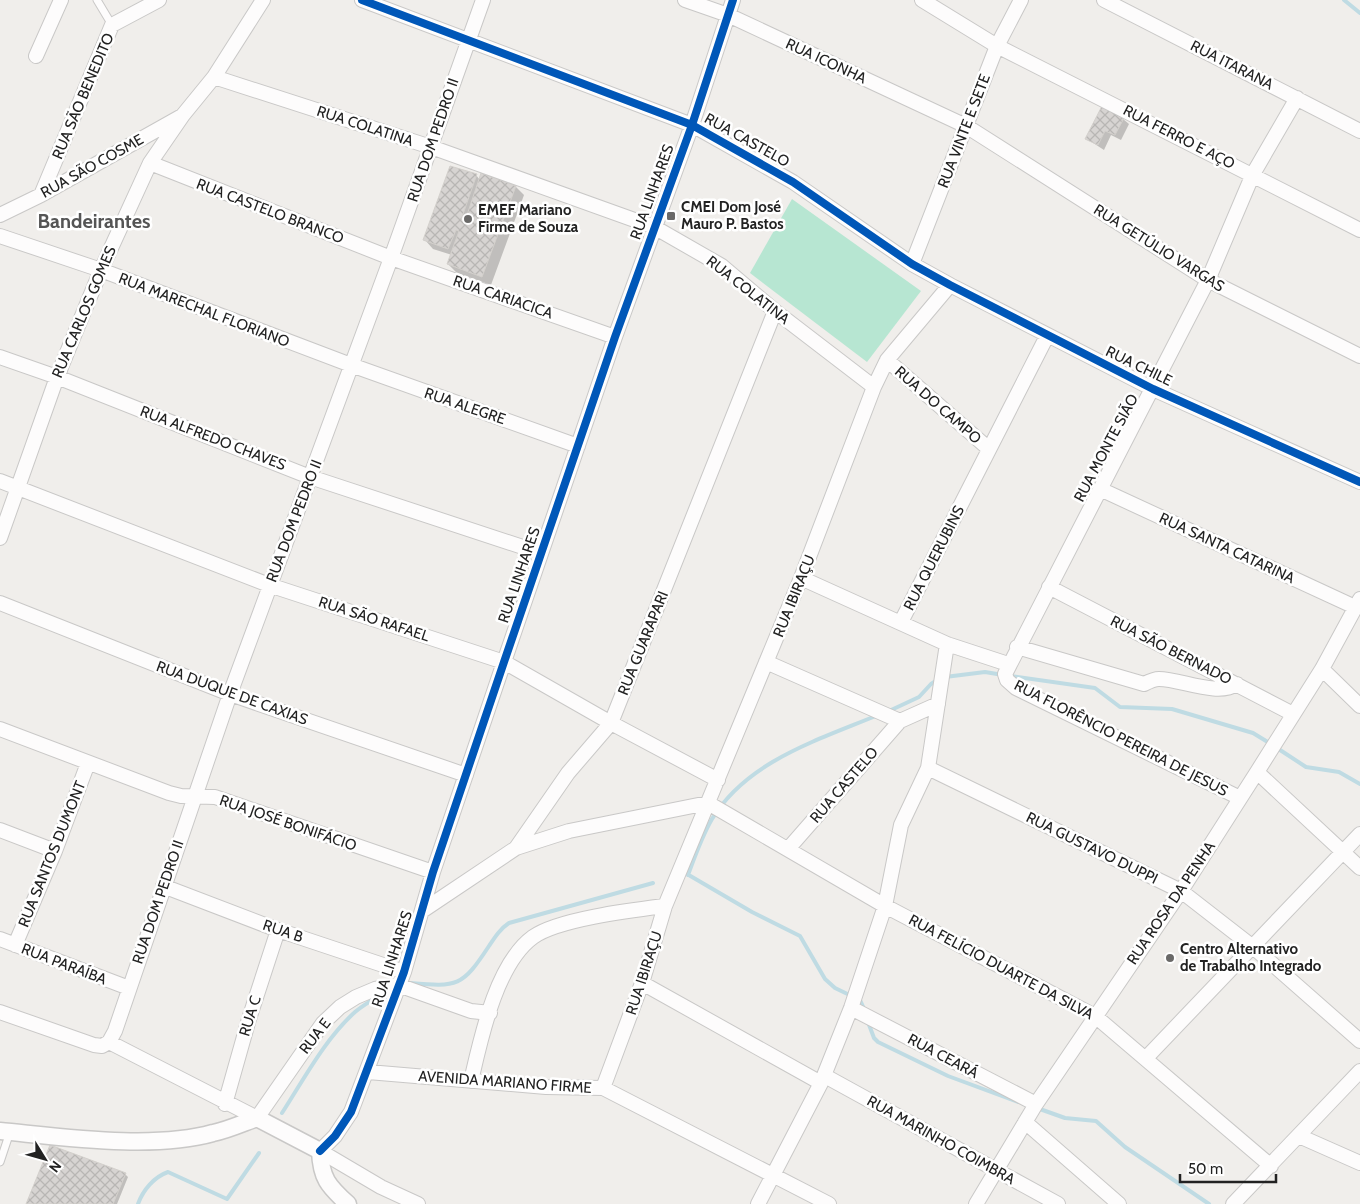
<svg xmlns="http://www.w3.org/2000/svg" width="1360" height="1204" viewBox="0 0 1360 1204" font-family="Cabin,sans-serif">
<defs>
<pattern id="building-cross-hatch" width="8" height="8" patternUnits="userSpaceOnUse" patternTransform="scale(1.25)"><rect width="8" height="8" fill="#d7d4d2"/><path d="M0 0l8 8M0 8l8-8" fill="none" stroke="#b8b6b4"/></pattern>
</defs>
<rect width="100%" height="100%" fill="#f0eeeb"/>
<!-- pitch -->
<path fill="#b7e6d2" d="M 792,199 L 921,291 L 867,362 L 750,273 Z"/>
<!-- shadow -->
<path fill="#0003" d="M 1123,119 L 1129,124 L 1121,140 L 1111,135 L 1104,150 L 1087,139 Z
M 476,175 L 480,180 L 516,187 L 524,195 L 491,285 L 457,273 L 448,264 L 452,255 L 433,249 L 425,240 Z
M 125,1174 L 128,1177 L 117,1204 L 27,1204 Z"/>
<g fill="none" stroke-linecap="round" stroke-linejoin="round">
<!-- stream -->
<path stroke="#bfdbe3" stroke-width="4" d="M 1344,0 L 1360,13
M 1010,676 L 1095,688 L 1120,707 L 1172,709 L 1253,733 L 1271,744
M 945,677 L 985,672 L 1003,675
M 889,711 L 919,697 L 931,684 L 939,679
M 1277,748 L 1306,767 L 1339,772 L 1360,784
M 687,874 L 752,912 L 800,936 L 825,979 L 835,988 L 860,1000 L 865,1011
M 688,875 C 695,856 702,836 712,819 C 747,761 818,740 878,715
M 410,983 C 458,987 462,987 489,946 C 495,937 500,929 509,923 L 653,883
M 868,1022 L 874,1038 L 878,1042 L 948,1076 L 1018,1102
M 1037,1108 L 1065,1118 L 1096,1121 L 1125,1147 L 1209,1204
M 282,1113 C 304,1079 325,1039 355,1012 C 363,1005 373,1000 381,994
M 138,1204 C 143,1190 154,1177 168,1172 L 227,1199 L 259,1153"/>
</g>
<!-- building -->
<path fill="url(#building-cross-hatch)" stroke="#d3d0cc" d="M 1102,106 L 1124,118 L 1115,135 L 1105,131 L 1098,145 L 1085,139 Z
M 450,166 L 477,174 L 461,220 L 465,221 L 481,173 L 516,186 L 482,277 L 447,264 L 459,231 L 456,230 L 448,249 L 423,240 Z
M 50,1145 L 126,1173 L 113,1204 L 26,1204 Z"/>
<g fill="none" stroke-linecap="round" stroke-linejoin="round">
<!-- service casing -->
<g stroke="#c9c8c7" stroke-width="9">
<path id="service" d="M 97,0 L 112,25
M 0,1162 L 10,1132"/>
</g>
<!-- minor casing -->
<g stroke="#c9c8c7" stroke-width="16">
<path id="minor" d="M 362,0 L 692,125 L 793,182 L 912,264 L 950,285 L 1153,389 L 1360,482
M 685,0 L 728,15 L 966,126 L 1208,280 L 1360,356
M 922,0 L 997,46 L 1360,230
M 1104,0 L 1360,131
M 36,56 L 61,0
M 214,77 L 431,147 L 654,227 L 722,266 L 775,311 L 874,387
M 150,163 L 391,258 L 615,337
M 41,195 L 112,25 L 159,0
M 0,215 L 41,195 L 180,117
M 0,236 L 101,270 L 351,365 L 578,446
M 912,264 L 997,46 L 1021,0
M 0,357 L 57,377 L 310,477 L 541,553
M 887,360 L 989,449
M 0,481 L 269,585 L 504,662 L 611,723 L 718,780
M 1100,489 L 1355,607
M 0,538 L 57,377 L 101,270 L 150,163 L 183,115 L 214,77 L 263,0
M 801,578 L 947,644 L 1008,664
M 1049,587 L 1293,714
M 0,603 L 230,694 L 466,775
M 901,622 L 1047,336
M 1017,647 L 1144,684 C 1148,682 1154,679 1159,679 C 1181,679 1217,697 1237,684
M 766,662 L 900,721 L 938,704
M 1322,669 L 1360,706
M 0,729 L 169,793 L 181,796 L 215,797 L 433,872
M 928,768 L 1181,891 L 1253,947 L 1360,1041
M 1257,772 L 1360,868
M 1240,798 L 1016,688 L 1007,680 L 1005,674 L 1208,280 L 1253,174 L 1297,98
M 0,830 L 55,851
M 516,848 L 569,831 L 708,803 L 885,906 L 1095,1016 L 1271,1166
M 788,849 L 900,721
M 163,886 L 278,930 L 404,972
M 422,911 L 516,848 L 568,773 L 611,723 L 775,311
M 0,939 L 129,988
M 15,945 L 55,851 L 88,763
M 642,983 L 821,1083
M 851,1008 L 1036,1104
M 0,1012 L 94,1045 L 102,1046 L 109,1042 L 257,1118 L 323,1023 L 340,1007 L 356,997 L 375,989 L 398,985 L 471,1011 L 490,1013
M 109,1042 L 115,1031 L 230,694 L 391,258 L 483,0
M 1146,1058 L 1360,834
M 368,1072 L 546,1087 L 603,1088 L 829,1204
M 825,1076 L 1058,1204
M 471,1081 C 481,1038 496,964 533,937 C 558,919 633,910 665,906
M 603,1088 L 642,983 L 665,906 L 801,578 L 874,387 L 887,360 L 950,285
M 225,1104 L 249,1019 L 278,930
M 1025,1122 L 1119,1204
M 1299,1136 L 1360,1163
M 418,1204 L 381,1187 L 320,1151 L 335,1136 L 351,1112 L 404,972 L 433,872 L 504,662 L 615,337 L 692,125 L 733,0
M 758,1204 L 821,1083 L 851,1008 L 885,906 L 901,825 L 928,768 L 947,644
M 976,1204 L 1036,1104 L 1181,891 L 1257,772 L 1322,669 L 1360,599
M 1233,1204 L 1360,1071"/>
</g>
<!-- tertiary casing -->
<g stroke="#c9c8c7" stroke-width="19">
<path id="tertiary" d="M 0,1131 C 63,1137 153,1150 213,1133 C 228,1130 243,1123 257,1118 L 320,1151 C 321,1178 328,1186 348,1204"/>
</g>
<!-- service -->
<use href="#service" stroke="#fdfcfc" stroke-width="7"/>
<!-- minor -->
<use href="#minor" stroke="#fdfcfc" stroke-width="14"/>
<!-- tertiary -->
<use href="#tertiary" stroke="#fdfcfc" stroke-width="16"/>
<!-- cycleway casing -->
<g stroke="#fff" stroke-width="11">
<path id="cycleway" d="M 362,0 L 692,125 L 793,182 L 912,264 L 950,285 L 1153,389 L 1360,482
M 320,1151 L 335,1136 L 351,1112 L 404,972 L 433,872 L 504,662 L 615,337 L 692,125 L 733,0"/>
</g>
<!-- cycleway -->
<use href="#cycleway" stroke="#0057b8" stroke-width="8"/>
</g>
<!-- markers -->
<g fill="#6a6968" stroke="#fff" stroke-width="2">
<rect x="666" y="211" width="10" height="10" rx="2.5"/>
<circle cx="468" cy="219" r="5"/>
<circle cx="1170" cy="958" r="5"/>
</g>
<g text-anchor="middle" stroke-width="5" stroke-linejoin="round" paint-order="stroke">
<!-- street labels -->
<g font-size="15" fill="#222" stroke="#fff">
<text transform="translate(826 61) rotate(25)" y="5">RUA ICONHA</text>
<text transform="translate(1232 65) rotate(27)" y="5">RUA ITARANA</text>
<text transform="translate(83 96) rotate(-67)" y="5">RUA SÃO BENEDITO</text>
<text transform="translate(365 126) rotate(18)" y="5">RUA COLATINA</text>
<text transform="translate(964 131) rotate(-69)" y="5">RUA VINTE E SETE</text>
<text transform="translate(1179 137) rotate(27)" y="5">RUA FERRO E AÇO</text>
<text transform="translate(433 140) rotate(-71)" y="5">RUA DOM PEDRO II</text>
<text transform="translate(747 140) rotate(29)" y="5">RUA CASTELO</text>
<text transform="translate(92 166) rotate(-29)" y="5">RUA SÃO COSME</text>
<text transform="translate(652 192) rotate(-70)" y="5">RUA LINHARES</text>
<text transform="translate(270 211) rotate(21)" y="5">RUA CASTELO BRANCO</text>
<text transform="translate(1159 248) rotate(32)" y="5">RUA GETÚLIO VARGAS</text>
<text transform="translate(748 290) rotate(38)" y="5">RUA COLATINA</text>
<text transform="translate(503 297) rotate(19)" y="5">RUA CARIACICA</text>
<text transform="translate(204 310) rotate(21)" y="5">RUA MARECHAL FLORIANO</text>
<text transform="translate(84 312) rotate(-67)" y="5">RUA CARLOS GOMES</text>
<text transform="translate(1139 366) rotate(26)" y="5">RUA CHILE</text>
<text transform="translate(938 405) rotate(41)" y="5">RUA DO CAMPO</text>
<text transform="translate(465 406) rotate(19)" y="5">RUA ALEGRE</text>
<text transform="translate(213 438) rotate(21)" y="5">RUA ALFREDO CHAVES</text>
<text transform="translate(1106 448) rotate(-62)" y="5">RUA MONTE SIÃO</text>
<text transform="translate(294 521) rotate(-69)" y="5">RUA DOM PEDRO II</text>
<text transform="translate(1227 548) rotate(25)" y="5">RUA SANTA CATARINA</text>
<text transform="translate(934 558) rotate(-63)" y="5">RUA QUERUBINS</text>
<text transform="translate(519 575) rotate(-71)" y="5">RUA LINHARES</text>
<text transform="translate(794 596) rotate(-68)" y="5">RUA IBIRAÇU</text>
<text transform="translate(374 619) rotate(18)" y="5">RUA SÃO RAFAEL</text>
<text transform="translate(643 643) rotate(-68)" y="5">RUA GUARAPARI</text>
<text transform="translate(1171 650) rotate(27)" y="5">RUA SÃO BERNADO</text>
<text transform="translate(232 693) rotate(20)" y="5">RUA DUQUE DE CAXIAS</text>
<text transform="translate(1121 738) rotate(27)" y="5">RUA FLORÊNCIO PEREIRA DE JESUS</text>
<text transform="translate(844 785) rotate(-49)" y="5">RUA CASTELO</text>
<text transform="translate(288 823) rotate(19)" y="5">RUA JOSÉ BONIFÁCIO</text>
<text transform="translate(1092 848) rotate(26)" y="5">RUA GUSTAVO DUPPI</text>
<text transform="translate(52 854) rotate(-68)" y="5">RUA SANTOS DUMONT</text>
<text transform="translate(158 902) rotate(-71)" y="5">RUA DOM PEDRO II</text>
<text transform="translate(1171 903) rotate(-56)" y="5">RUA ROSA DA PENHA</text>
<text transform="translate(283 931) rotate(19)" y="5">RUA B</text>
<text transform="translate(392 959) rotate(-72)" y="5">RUA LINHARES</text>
<text transform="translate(64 964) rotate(21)" y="5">RUA PARAÍBA</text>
<text transform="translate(1001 967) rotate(28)" y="5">RUA FELÍCIO DUARTE DA SILVA</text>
<text transform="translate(644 973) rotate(-72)" y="5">RUA IBIRAÇU</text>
<text transform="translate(250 1016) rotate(-73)" y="5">RUA C</text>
<text transform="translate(315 1036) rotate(-52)" y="5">RUA E</text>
<text transform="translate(943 1056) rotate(28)" y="5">RUA CEARÁ</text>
<text transform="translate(505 1082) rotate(4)" y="5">AVENIDA MARIANO FIRME</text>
<text transform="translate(941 1140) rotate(29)" y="5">RUA MARINHO COIMBRA</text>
</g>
<!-- poi labels -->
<g font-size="15" font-weight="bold" fill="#222" stroke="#fff" text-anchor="start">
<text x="681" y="212">CMEI Dom José<tspan x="681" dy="17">Mauro P. Bastos</tspan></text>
<text x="478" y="215">EMEF Mariano<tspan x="478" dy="17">Firme de Souza</tspan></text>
<text x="1180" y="954">Centro Alternativo<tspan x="1180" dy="17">de Trabalho Integrado</tspan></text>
</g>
<!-- district labels -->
<g font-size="20" font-weight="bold" fill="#555" stroke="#fff">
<text x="94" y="228">Bandeirantes</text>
</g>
</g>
<!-- north arrow -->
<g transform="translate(45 1159) rotate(127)" stroke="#ffffff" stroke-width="4" paint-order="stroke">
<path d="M0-4L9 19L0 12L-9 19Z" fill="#222222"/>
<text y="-8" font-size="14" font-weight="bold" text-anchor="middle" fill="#222222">N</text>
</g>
<!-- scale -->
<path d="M1180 1174v8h96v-8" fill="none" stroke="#222222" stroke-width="2.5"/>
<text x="1188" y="1174" font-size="15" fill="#222222" stroke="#ffffff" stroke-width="4" paint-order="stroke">50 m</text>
</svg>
